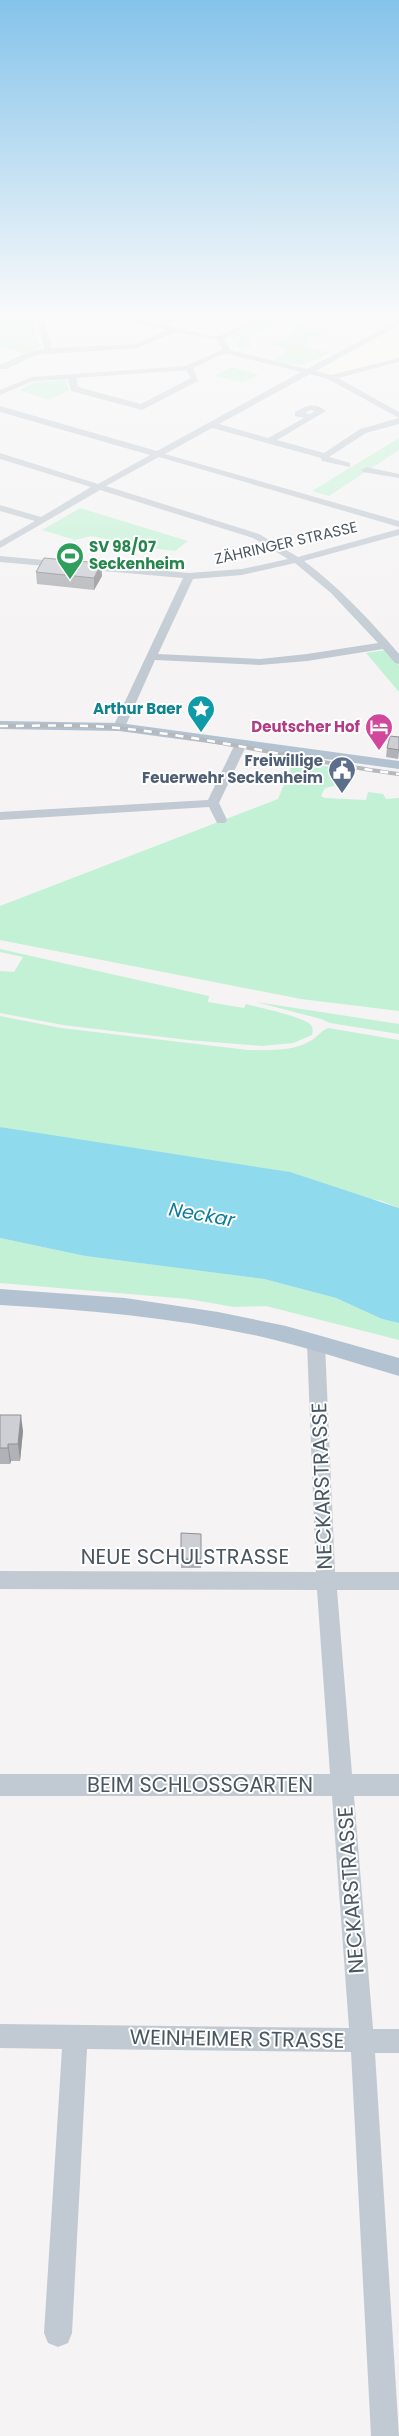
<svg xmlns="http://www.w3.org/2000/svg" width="399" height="2436" viewBox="0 0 399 2436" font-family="Poppins,sans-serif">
<rect width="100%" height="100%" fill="#f5f3f3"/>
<!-- commercial -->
<path fill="#fdf9ef" d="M 399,329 L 399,364 L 339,378 L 314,371 Z"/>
<!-- green -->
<path fill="#c3f1d5" d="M 302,314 L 306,314 L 300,318 L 309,330 C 319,332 325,328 332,329 L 303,345 L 329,353 C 302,367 302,367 272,360 L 284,354 L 281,352 L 286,350 L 278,346 L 271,346 L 269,342 L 287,339 L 287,336 L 292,334 L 291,330 L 299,330 L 295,325 L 300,322 L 296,318 Z
M 286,320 L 289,325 L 272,326 L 248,338 L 252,346 L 239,348 L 231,337 L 264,321 Z
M 29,323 L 34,324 L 40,347 L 24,354 L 0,347 L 0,324 Z
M 232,367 L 259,375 L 243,383 L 215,376 Z
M 66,380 L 69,390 L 49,400 L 19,390 L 36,382 Z
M 399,438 L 399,450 L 329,496 L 312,491 Z
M 80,508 L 188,541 L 175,551 L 149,548 L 91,536 L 75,540 L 42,530 Z
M 386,650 L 399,665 L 399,692 L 366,653 Z
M 295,758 L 304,761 L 303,763 L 308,762 L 342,770 L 341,779 L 343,784 L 325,788 L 321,796 L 325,798 L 366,800 L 368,792 L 383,794 L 386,799 L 399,798 L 399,1011 L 301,999 L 0,940 L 0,906 L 278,799 Z
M 0,949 L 209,996 L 208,1002 L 244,1008 L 246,1004 C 260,1008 300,1016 310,1024 C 313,1027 313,1030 312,1035 L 293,1043 L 262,1046 L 188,1040 L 63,1025 L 0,1013 L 0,971 L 14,972 L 23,957 L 0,952 Z
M 256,1002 L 399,1024 L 399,1034 L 330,1023 L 321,1019 Z
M 0,1016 L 61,1028 L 248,1050 C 269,1050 293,1052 312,1040 C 318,1036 321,1031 328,1028 L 399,1040 L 399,1208 L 382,1201 L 0,1127 Z
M 0,1238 L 85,1256 L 264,1279 L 336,1298 L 382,1319 L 399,1323 L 399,1340 L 266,1306 L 234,1307 L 188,1299 L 0,1283 Z"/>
<!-- water -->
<path fill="#90daee" d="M 0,1127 L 290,1172 L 399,1208 L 399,1323 L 382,1319 L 336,1298 L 264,1279 L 85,1256 L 0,1238 Z"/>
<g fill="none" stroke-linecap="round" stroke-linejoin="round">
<!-- minor -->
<path fill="#c1cad2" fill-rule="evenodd" d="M 69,314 L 120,314 L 158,323 L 177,314 L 187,314 L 166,325 L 210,336 L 220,336 L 255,318 L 254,314 L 262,314 L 262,316 L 301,314 L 286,319 L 261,321 L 225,339 L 230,350 L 307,369 L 399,320 L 399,325 L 316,371 L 331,375 L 399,358 L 399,362 L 338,378 L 399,412 L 399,418 L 328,379 L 310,374 L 219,424 L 268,438 L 304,418 L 295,416 L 295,412 C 307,405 315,402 326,411 L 277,440 L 324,453 L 360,429 L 399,418 L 399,424 L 366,433 L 329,457 L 350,463 L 350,467 L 322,461 L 321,458 L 212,428 L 165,454 L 399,521 L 399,527 L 159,457 L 106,486 L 259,534 L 298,557 L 399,529 L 399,535 L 304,561 C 340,588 370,620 399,654 L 399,664 L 395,663 L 383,649 L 307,661 L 260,665 L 155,660 L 125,727 L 123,729 L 115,729 L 113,727 L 183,578 L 0,562 L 0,556 L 189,573 L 242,569 L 288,559 L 253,538 L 100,490 L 0,548 L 0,541 L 35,521 L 0,511 L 0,505 L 41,517 L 91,487 L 0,459 L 0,453 L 98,484 L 150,455 L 0,412 L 0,406 L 157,451 L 301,372 L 227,354 L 220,355 L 193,368 L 198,381 L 142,410 L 71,391 L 68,379 L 33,381 L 0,395 L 0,390 L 32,377 L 185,366 L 222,350 L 218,340 L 176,332 L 137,348 L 36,355 L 6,369 L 0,369 L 0,365 L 31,351 L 45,349 L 36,321 L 0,323 L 0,319 ZM 108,316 L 167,330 L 136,344 L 52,348 L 44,320 ZM 186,370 L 191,378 L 141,404 L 78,387 L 76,378 ZM 311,410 L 315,411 L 310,414 L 305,413 ZM 295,563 L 331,593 L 378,643 L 307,654 L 260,659 L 158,654 L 193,579 L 242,575 Z
M 366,467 L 399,474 L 399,478 L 363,472 L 361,470 Z
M 241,741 L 247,744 L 219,803 L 227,820 L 225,823 L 217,823 L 209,807 L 0,820 L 0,812 L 208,800 L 235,744 Z
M 316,1337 L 322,1339 L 325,1344 L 335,1572 L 399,1572 L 399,1590 L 337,1590 L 352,1774 L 399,1774 L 399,1796 L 354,1796 L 373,2029 L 399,2029 L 399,2053 L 375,2053 L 399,2436 L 371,2436 L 351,2052 L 87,2049 L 72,2333 L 68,2343 L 58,2347 L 48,2343 L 44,2333 L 62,2049 L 0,2048 L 0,2024 L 349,2028 L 332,1796 L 0,1796 L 0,1774 L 330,1774 L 317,1590 L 0,1589 L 0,1571 L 316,1572 L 307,1344 L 310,1339 Z"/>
<!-- major -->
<path fill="#b3c2d1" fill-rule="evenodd" d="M 0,721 L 119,723 L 399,761 L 399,769 L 119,731 L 0,729 Z
M 0,1289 L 125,1298 L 218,1312 L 286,1326 L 399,1358 L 399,1376 C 355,1363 312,1349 267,1338 C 180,1318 90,1310 0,1305 Z"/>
<!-- rail casing -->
<g stroke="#b5b8bd" stroke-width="4">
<path id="rail" d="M 0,726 C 39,726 79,724 118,728 C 213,737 305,762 399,774"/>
</g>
<!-- rail -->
<use href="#rail" stroke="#fff" stroke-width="2.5" stroke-dasharray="8" stroke-linecap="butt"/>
</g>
<!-- wall -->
<path fill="#b0b2b7" d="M 101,563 L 102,576 L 94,590 L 37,584 L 36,572 Z
M 399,737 L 399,753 L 398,759 L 386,757 L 387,748 Z
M 0,1415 L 23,1431 L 20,1461 L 11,1461 L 10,1464 L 0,1464 Z
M 201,1534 L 201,1568 L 181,1568 L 181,1559 Z"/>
<!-- shaded-wall -->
<path fill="#909195" d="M 101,563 L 102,576 L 94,590 L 94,578 Z
M 21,1415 L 23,1431 L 20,1461 L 18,1444 Z
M 8,1444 L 11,1461 L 10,1464 L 8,1448 Z"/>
<!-- building -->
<path fill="#cdcfd5" stroke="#909195" d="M 44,558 L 101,563 L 94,578 L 36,572 Z
M 390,736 L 399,737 L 399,750 L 387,748 Z
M 0,1415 L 21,1415 L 18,1444 L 8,1444 L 8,1448 L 0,1448 Z
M 181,1533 L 201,1534 L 201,1559 L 181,1559 Z"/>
<!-- sky -->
<linearGradient id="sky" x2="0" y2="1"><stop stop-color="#85c3ea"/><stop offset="0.48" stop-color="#fafafa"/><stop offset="1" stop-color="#fafafa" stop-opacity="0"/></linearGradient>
<rect width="399" height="655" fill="url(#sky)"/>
<!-- icons -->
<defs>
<g id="stadium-pin" transform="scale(1.4375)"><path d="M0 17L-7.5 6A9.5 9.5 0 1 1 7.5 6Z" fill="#2e9e5b" stroke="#fff"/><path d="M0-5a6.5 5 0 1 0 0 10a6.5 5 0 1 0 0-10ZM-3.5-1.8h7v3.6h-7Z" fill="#fff"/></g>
<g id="sight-pin" transform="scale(1.4375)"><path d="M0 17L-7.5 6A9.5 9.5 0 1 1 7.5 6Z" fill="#0f9aa8" stroke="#fff"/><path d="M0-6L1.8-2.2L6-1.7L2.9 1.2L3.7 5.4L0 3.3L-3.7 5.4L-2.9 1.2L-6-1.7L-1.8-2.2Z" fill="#fff"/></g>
<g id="hotel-pin" transform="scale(1.4375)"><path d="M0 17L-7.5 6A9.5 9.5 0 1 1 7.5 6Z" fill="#d1479c" stroke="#fff"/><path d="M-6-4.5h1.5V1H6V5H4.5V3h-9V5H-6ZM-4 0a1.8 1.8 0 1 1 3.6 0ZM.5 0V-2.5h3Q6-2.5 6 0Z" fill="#fff"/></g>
<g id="civic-pin" transform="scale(1.4375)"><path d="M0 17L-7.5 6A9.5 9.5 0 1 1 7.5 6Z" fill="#5c6f8a" stroke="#fff"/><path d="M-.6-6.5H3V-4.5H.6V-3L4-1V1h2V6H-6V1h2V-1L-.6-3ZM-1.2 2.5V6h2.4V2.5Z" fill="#fff"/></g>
</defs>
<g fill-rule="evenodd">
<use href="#stadium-pin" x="70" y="556"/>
<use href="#sight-pin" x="201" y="709"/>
<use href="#hotel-pin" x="379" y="727"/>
<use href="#civic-pin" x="342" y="770"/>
</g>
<g text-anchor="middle" stroke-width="4" stroke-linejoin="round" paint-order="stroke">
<!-- far-street labels -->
<g font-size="15" fill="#4a5661" stroke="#fff">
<text transform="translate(286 543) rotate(-13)" y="5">ZÄHRINGER STRASSE</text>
</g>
<!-- far-leisure labels -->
<g font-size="15" font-weight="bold" fill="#27864d" stroke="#fff" text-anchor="start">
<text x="89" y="552">SV 98/07<tspan x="89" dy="17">Seckenheim</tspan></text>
</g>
<!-- far-culture labels -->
<g font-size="15" font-weight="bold" fill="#0d838f" stroke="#fff" text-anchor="end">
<text x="182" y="714">Arthur Baer</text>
</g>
<!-- far-hotel labels -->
<g font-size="15" font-weight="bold" fill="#b23c85" stroke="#fff" text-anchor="end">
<text x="360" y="732">Deutscher Hof</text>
</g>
<!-- far-service labels -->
<g font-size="15" font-weight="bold" fill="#4e5e75" stroke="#fff" text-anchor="end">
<text x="323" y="766">Freiwillige<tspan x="323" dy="17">Feuerwehr Seckenheim</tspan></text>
</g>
<!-- water labels -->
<g font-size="19" font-style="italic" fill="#0c7c9b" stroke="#fff">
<text transform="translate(202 1214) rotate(10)" y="7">Neckar</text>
</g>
<!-- near-street labels -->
<g font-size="21" fill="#4a5661" stroke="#fff">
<text transform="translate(322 1486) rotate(-92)" y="7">NECKARSTRASSE</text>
<text x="185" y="1564">NEUE SCHULSTRASSE</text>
<text x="200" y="1792">BEIM SCHLOSSGARTEN</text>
<text transform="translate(351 1890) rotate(-94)" y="7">NECKARSTRASSE</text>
<text transform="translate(237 2039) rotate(1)" y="7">WEINHEIMER STRASSE</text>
</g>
</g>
</svg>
